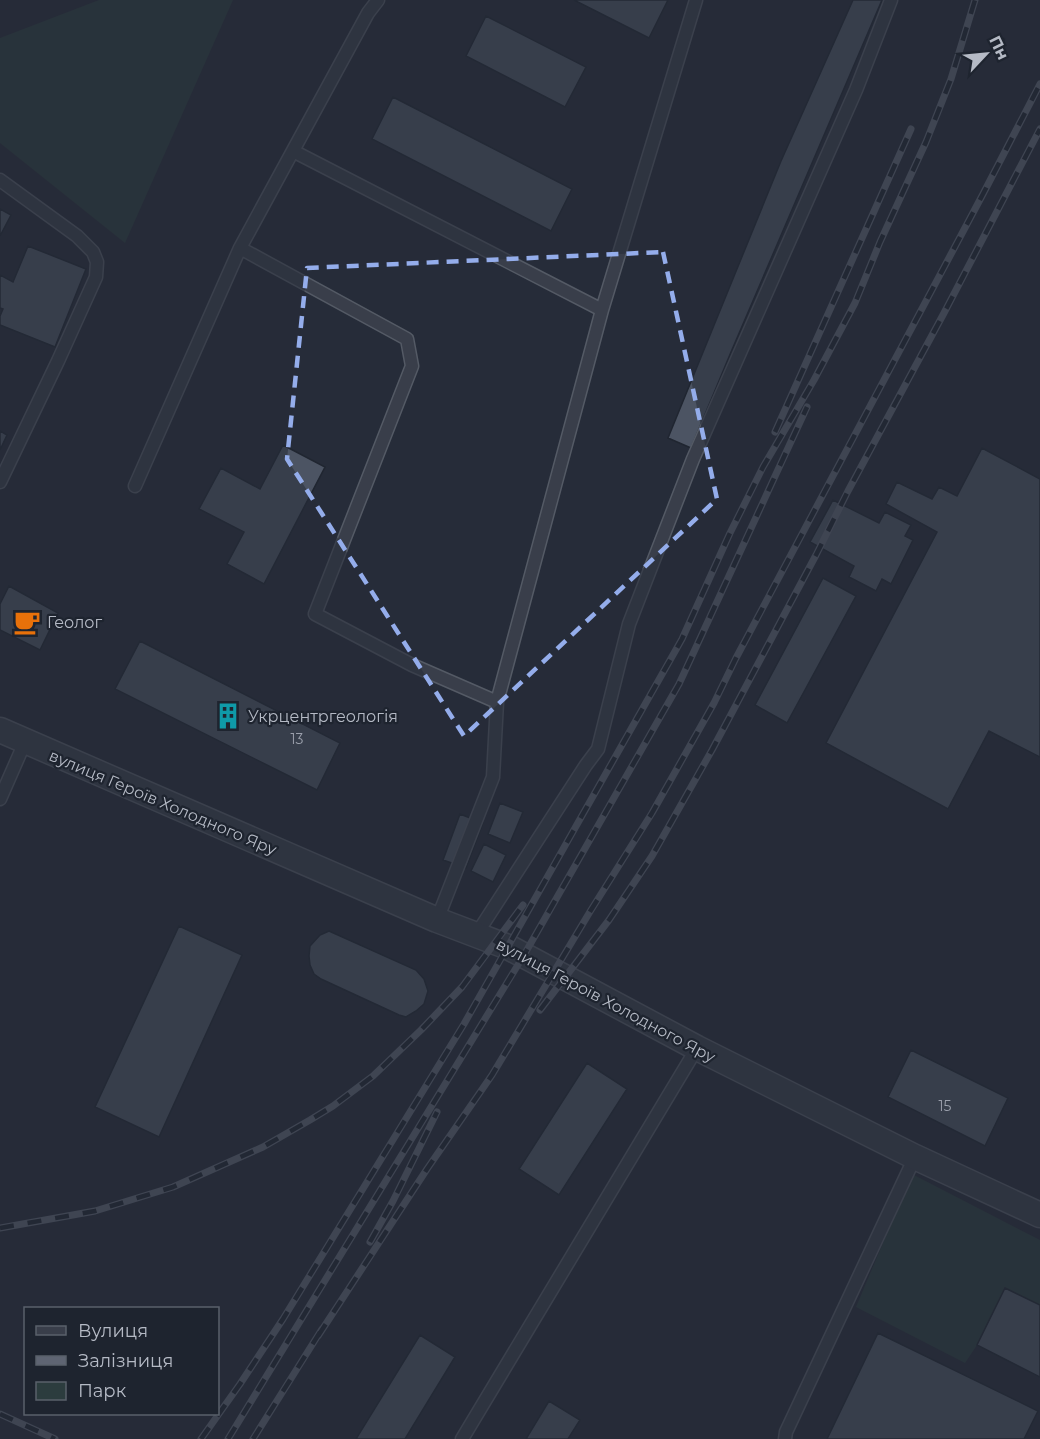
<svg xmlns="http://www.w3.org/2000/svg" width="1040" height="1439" viewBox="0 0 1040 1439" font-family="Montserrat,sans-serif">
<rect width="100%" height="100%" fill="#262c39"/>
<!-- green -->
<path fill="#2c3c3e" d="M 99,0 L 233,0 L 125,243 L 0,143 L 0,38 Z
M 912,1174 L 1040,1240 L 1040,1305 L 1005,1288 L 977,1345 L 965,1363 L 856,1307 Z"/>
<!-- building -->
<path fill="#4c5463" stroke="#202631" stroke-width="1.5" d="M 574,0 L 668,0 L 649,38 Z
M 853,0 L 882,0 L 731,352 L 691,448 L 668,438 L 781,161 Z
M 486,16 L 586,67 L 565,107 L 466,56 Z
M 393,97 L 572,189 L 551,231 L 372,139 Z
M 0,209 L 11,215 L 0,236 Z
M 28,246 L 86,269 L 55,347 L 0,325 L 0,316 L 3,309 L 0,308 L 0,275 L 13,282 Z
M 0,431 L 7,435 L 0,450 Z
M 283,445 L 325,467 L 264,584 L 227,564 L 244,532 L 199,509 L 221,468 L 260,489 Z
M 982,448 L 1040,479 L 1040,757 L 989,731 L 948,809 L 826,743 L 937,532 L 886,504 L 897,482 L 932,499 L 939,487 L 957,496 Z
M 833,500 L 879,523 L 885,512 L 911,525 L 905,536 L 913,540 L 891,584 L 882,579 L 876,591 L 849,577 L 854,566 L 810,542 Z
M 823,578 L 856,596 L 787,723 L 755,705 Z
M 9,586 L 58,613 L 40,650 L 0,630 L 0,604 Z
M 140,641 L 340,743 L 317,790 L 115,689 Z
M 500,803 L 523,812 L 510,843 L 488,834 Z
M 460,814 L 483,823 L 466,868 L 443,860 Z
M 484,844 L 506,855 L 493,882 L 471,871 Z
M 179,926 L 242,955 L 159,1137 L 95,1107 Z
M 329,931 L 416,970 L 424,979 L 428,991 L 424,1004 L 416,1011 L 406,1017 L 399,1015 L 321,979 L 314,974 L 310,965 L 309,956 L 310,946 L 320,935 Z
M 911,1050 L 1008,1098 L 985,1146 L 888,1097 Z
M 587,1063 L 627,1089 L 559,1195 L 519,1169 Z
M 1005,1288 L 1040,1305 L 1040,1377 L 977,1345 Z
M 878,1333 L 1038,1411 L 1024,1439 L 827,1439 Z
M 420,1335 L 455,1357 L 405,1439 L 356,1439 Z
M 549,1401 L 580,1420 L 568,1439 L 526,1439 Z"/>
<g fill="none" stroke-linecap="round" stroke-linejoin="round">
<!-- service casing -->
<g stroke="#545a65" stroke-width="15">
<path id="service" d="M 293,151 L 602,310
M 0,180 L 77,236 L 93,252 L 97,262 L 96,277 L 58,361 L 0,482
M 240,248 L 368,13 L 378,0
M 135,486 L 240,248 L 407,339 L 412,366 L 315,614 L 412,665 L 497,702
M 0,799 L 25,742
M 437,920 L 493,777 L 497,702 L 602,310 L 696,0
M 476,935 L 586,765 L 598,749 L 629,624 L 693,459 L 856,90 L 891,0
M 462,1439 L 697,1048
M 785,1439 L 786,1432 L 915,1157"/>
</g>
<!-- minor casing -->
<g stroke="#545a65" stroke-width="27">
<path id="minor" d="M 0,730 L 437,920 L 508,947 L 697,1048 L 915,1157 L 1040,1215"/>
</g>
<!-- service -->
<use href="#service" stroke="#393e4a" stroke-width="12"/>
<!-- minor -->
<use href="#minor" stroke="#393e4a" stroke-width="24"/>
<!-- rail casing -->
<g stroke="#5e6472" stroke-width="7">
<path id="rail" d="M 775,432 L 911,129
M 540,1010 L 609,920 L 652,856 L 712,750 L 816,555 L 848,491 L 944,313 L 1040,129
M 0,1228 L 95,1211 L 173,1187 L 263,1147 L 310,1120 L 333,1106 L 373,1076 L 421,1030 L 462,987 L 523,905
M 370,1242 L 393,1201 L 437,1112
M 318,1336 L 427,1169 L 492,1075 L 591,910 L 652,813 L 714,703 L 736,658 L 983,194 L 1040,84
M 0,1414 L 55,1439
M 201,1439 L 240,1384 L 283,1319 L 464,1024 L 682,639 L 730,533 L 763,467 L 814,380 L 855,303 L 880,242 L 926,142 L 951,79 L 975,0
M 228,1439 L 524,955 L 679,684 L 807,407
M 253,1439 L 322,1329"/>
</g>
<!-- rail -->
<use href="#rail" stroke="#1e242f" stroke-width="4.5" stroke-dasharray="14" stroke-linecap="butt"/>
</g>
<!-- marked area -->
<path d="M0 0H1040V1439H0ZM 663,252 L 717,499 L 464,736 L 287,459 L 307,268 Z" fill="#262c39" fill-opacity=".55" fill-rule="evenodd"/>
<path fill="none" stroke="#94adeb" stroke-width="4.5" stroke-dasharray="12 8" stroke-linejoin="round" d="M 663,252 L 717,499 L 464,736 L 287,459 L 307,268 Z"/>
<!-- icons -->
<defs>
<g id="cafe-bare" transform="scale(2.07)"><path d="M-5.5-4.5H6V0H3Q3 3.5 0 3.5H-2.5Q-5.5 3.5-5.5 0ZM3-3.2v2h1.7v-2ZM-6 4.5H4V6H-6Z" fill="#e8710a" stroke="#1e242f" stroke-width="2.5" paint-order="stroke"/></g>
<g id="building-bare" transform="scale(2.07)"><path d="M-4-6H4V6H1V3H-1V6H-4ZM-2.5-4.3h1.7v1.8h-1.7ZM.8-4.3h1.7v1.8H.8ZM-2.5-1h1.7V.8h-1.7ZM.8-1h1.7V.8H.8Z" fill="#0f9aa8" stroke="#1e242f" stroke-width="2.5" paint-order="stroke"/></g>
</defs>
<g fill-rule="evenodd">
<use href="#cafe-bare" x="27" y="622"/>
<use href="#building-bare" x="228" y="716"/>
</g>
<g text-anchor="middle" stroke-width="4.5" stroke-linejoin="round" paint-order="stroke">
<!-- number labels -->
<g font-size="14" fill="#9ba0ac">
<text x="297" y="744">13</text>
<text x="945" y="1111">15</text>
</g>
<!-- poi labels -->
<g font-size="16" fill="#b5bac5" stroke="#1e242f" text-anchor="start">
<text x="47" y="628">Геолог</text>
<text x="248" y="722">Укрцентргеологія</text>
</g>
<!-- street labels -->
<g font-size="16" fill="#b5bac5" stroke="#1e242f">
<text transform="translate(163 802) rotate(23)" y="6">вулиця Героїв Холодного Яру</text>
<text transform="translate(606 1000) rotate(28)" y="6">вулиця Героїв Холодного Яру</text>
</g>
</g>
<!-- legend -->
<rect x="24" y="1307" width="195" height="108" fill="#1e242f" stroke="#5a606b" stroke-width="1.5"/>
<rect x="36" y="1326" width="30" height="9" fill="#393e4a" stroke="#5a606b" stroke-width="1.5"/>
<text x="78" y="1337" font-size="18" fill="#b5bac5">Вулиця</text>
<rect x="36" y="1356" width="30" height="9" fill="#5e6472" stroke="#5a606b" stroke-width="1.5"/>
<text x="78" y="1367" font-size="18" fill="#b5bac5">Залізниця</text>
<rect x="36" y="1382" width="30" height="18" fill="#2c3c3e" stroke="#5a606b" stroke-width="1.5"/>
<text x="78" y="1397" font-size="18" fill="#b5bac5">Парк</text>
<!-- north arrow -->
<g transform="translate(986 54) rotate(64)" stroke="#1e242f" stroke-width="4.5" paint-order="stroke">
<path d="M0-4.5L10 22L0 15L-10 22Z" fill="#b5bac5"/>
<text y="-9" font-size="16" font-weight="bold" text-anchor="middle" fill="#b5bac5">Пн</text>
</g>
</svg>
